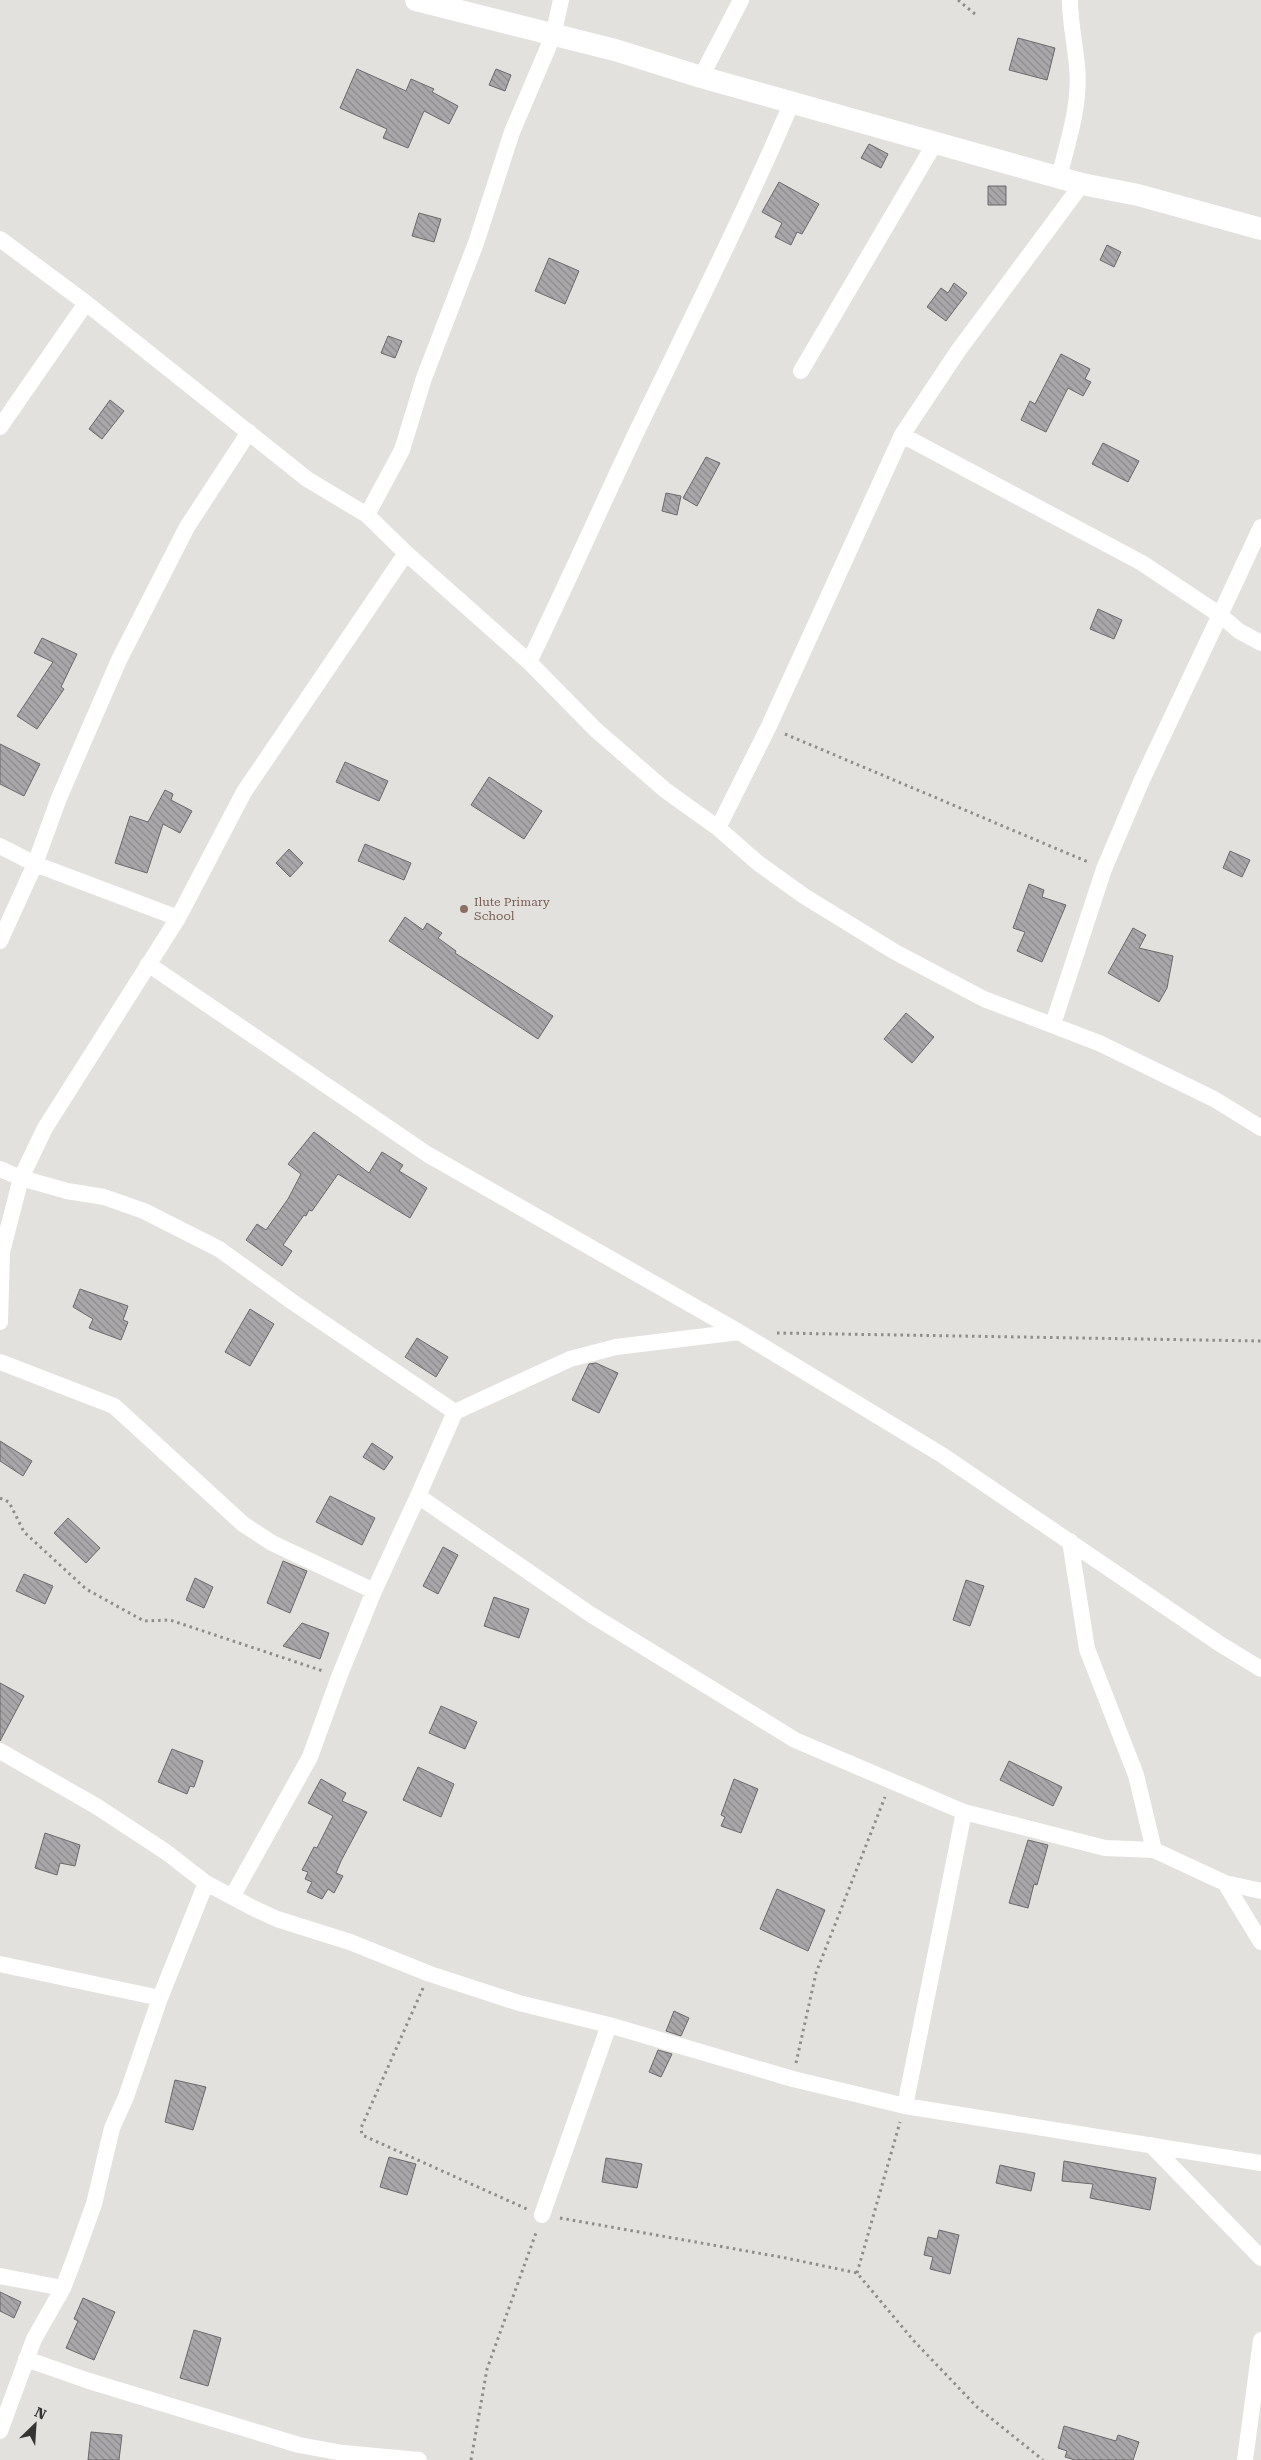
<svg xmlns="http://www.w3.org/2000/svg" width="1261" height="2460" viewBox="0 0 1261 2460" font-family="'Roboto Serif',serif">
<defs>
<pattern id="building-back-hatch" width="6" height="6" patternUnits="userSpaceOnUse" patternTransform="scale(1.25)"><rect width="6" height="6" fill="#aaa7aa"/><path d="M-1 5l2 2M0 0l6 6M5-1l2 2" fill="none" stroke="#8b898b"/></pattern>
</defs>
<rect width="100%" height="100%" fill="#e3e1dd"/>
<!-- building -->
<path fill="url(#building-back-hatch)" stroke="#6b696c" d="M 1018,38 L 1055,48 L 1047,80 L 1009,70 Z
M 357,69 L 406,91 L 411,79 L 434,89 L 432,92 L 458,106 L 449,124 L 424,111 L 408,148 L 383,138 L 387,129 L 340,108 Z
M 496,69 L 511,75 L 505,91 L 489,85 Z
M 869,144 L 888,154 L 881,168 L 861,158 Z
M 779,182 L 819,204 L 802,234 L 797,232 L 791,245 L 775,237 L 782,223 L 762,212 Z
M 988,186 L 1006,186 L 1006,205 L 988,205 Z
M 419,213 L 441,219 L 434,242 L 412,236 Z
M 1107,245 L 1121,252 L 1114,267 L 1100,260 Z
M 549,258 L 579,271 L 565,304 L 535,291 Z
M 954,283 L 967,293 L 946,321 L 927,307 L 941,288 L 948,293 Z
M 388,336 L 402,341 L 395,358 L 381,353 Z
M 1061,354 L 1090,369 L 1085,379 L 1091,382 L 1083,396 L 1068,388 L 1046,432 L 1021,420 L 1030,401 L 1035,404 Z
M 110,400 L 124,411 L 102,439 L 89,429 Z
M 1103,443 L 1139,461 L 1128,482 L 1092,464 Z
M 706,457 L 720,463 L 697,506 L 683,498 Z
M 666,493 L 681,496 L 677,515 L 662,511 Z
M 1098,609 L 1122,620 L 1114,639 L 1090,629 Z
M 42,638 L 77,654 L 61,687 L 64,689 L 37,729 L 17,716 L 53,662 L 34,653 Z
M 0,744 L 40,764 L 24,796 L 0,784 Z
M 345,762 L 388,781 L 379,801 L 336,782 Z
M 489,777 L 542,811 L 524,839 L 471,805 Z
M 165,790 L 173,794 L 171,800 L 192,811 L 180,833 L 163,824 L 147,873 L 115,863 L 130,816 L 148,822 Z
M 365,844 L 411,863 L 404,880 L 358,861 Z
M 289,849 L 303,863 L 290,877 L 276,863 Z
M 1230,851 L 1250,860 L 1242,877 L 1223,868 Z
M 1029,884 L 1044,890 L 1042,897 L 1066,905 L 1042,962 L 1017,951 L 1025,932 L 1013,928 Z
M 405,917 L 423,930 L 427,923 L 442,933 L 438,938 L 456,951 L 455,953 L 553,1016 L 538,1039 L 389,941 Z
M 1133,928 L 1146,935 L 1139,948 L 1173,956 L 1167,988 L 1159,1002 L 1108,973 Z
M 906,1013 L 934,1037 L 912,1063 L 884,1039 Z
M 314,1132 L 369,1173 L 382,1152 L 403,1165 L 399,1171 L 427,1188 L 410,1218 L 338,1174 L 312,1211 L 309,1210 L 306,1216 L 304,1215 L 283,1245 L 292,1251 L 282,1266 L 246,1240 L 257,1224 L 266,1230 L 288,1199 L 301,1174 L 288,1164 Z
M 80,1289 L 128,1306 L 123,1320 L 128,1322 L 121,1340 L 89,1328 L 93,1319 L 73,1307 Z
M 250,1309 L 274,1324 L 250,1366 L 225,1352 Z
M 417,1338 L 448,1357 L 436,1377 L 405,1357 Z
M 596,1363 L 618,1373 L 599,1413 L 572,1400 L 589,1364 Z
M 0,1441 L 32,1461 L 23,1476 L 0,1461 Z
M 372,1443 L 393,1457 L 384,1470 L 363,1457 Z
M 330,1496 L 375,1518 L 362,1545 L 316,1522 Z
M 68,1518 L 100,1548 L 86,1563 L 54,1533 Z
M 443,1547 L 458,1555 L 438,1594 L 423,1586 Z
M 283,1561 L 307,1571 L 290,1613 L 267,1603 Z
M 24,1574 L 53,1586 L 45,1604 L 16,1591 Z
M 195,1578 L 213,1587 L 204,1608 L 186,1600 Z
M 966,1580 L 984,1586 L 970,1626 L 953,1620 Z
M 494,1597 L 529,1609 L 519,1638 L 484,1626 Z
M 302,1623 L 329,1633 L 320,1659 L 283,1646 Z
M 0,1683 L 24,1696 L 0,1741 Z
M 441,1706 L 477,1722 L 465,1749 L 429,1733 Z
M 172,1749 L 203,1761 L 194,1787 L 190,1786 L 187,1794 L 158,1782 Z
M 1009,1761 L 1062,1787 L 1053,1806 L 1000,1780 Z
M 418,1767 L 454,1784 L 441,1817 L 403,1800 Z
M 321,1779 L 346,1793 L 342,1801 L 367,1812 L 341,1861 L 336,1873 L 343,1876 L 334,1893 L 328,1889 L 322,1899 L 307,1892 L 312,1882 L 305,1879 L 308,1872 L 302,1870 L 314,1847 L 317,1848 L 333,1816 L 308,1803 Z
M 734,1779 L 758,1789 L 741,1833 L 721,1826 L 725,1817 L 721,1815 Z
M 45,1833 L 80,1845 L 75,1866 L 60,1863 L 57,1875 L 35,1868 Z
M 1028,1840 L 1048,1845 L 1037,1885 L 1034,1884 L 1028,1908 L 1009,1903 Z
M 777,1889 L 825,1910 L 808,1951 L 760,1929 Z
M 674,2011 L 689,2018 L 681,2036 L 666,2031 Z
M 658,2050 L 672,2054 L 661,2077 L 649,2072 Z
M 175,2080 L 206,2087 L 193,2130 L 165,2122 Z
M 389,2157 L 416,2164 L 407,2195 L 380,2187 Z
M 606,2158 L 642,2164 L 637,2188 L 602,2182 Z
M 1064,2161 L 1156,2178 L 1150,2210 L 1090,2198 L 1093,2184 L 1062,2181 Z
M 1000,2165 L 1035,2173 L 1031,2191 L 996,2183 Z
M 939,2230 L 959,2235 L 950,2274 L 930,2269 L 933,2257 L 924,2255 L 928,2237 L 937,2239 Z
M 0,2292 L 21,2302 L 14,2318 L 0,2311 Z
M 83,2298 L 115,2312 L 94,2360 L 66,2348 L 78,2321 L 74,2319 Z
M 194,2330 L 221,2338 L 208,2386 L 180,2378 Z
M 1064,2426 L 1116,2441 L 1118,2435 L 1139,2442 L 1133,2460 L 1075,2460 L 1065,2457 L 1067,2451 L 1058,2448 Z
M 91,2432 L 122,2435 L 119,2460 L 88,2460 Z"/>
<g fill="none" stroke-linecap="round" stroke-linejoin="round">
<!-- path -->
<path stroke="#8f8d8a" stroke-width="3" stroke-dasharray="2.5 4" stroke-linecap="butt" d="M 958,0 L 975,14
M 785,734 L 1088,862
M 777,1333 L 1261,1341
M 0,1498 L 9,1502 L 24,1532 L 86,1589 L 144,1621 L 170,1620 L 323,1671
M 423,1988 L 361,2128 L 362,2135 L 527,2209
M 796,2063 L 816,1973 L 885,1797
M 560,2218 L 786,2258 L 857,2273 L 914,2341 L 977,2407 L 1043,2460
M 857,2273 L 900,2122
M 471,2460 L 487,2369 L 537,2230"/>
<!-- street -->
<path stroke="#fff" stroke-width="16" d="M 701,77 L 741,0
M 1059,177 C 1068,141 1081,103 1077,66 C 1075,43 1070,23 1070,0
M 0,239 L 86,303 L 307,479 L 367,515 L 406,553 L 529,662 L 596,730 L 665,790 L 718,828 L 758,863 L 804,896 L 895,952 L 984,999 L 1099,1043 L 1214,1099 L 1261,1128
M 801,371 L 935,143
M 0,427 L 86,303
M 902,435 L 1142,563 L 1220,615 L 1141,782 L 1104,869 L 1053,1024
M 367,515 L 402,450 L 424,378 L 476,243 L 512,132 L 553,36 L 561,0
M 1261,527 L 1220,615 L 1239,631 L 1261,643
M 529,662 C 566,586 600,509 636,433 C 689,323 744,214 792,102
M 718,828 L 769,726 L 902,435 L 958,351 L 1082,184
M 0,846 L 35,864 L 178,918
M 0,941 L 35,864 L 59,798 L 119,660 L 187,527 L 249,432
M 148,964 L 427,1154 L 739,1332 L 942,1455 L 1220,1644 L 1261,1669
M 0,1169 L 21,1178 L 67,1191 L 104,1197 L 144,1211 L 219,1249 L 294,1303 L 455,1412
M 0,1322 L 2,1252 L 21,1178 L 45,1128 L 178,918 L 244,792 L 406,553
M 739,1332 L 616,1347 L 570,1359 L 455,1412 L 418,1496 L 590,1614 L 795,1740 L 964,1812 L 1105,1848 L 1154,1850 L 1225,1883 L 1261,1942
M 0,1362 L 114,1406 L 243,1524 L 272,1543 L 374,1591
M 1070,1541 L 1087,1649 L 1136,1775 L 1154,1850
M 0,1751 L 96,1806 L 166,1852 L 206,1883 L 253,1908 L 277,1919 L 350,1942 L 430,1974 L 519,2003 L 609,2025 L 793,2079 L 905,2106 L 1261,2163
M 1225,1883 L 1261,1891
M 232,1897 L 310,1757 L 339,1677 L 374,1591 L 418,1496
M 0,1964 L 160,1998 L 206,1883
M 905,2106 L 964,1812
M 1151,2145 L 1261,2258
M 542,2215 L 609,2025
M 0,2276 L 63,2288
M 26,2359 L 89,2381 L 299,2445 L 343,2453 L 419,2460
M 0,2431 L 34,2339 L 63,2288 L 75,2257 L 94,2204 L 112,2128 L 126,2097 L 160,1998
M 1245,2460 L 1261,2340"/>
<!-- secondary -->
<path stroke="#fff" stroke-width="22" d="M 416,0 L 615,50 L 701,77 L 1082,184 L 1138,195 L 1261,229"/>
</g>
<!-- markers -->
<circle fill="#8d6e63" stroke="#e3e1dd" stroke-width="2" cx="464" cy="909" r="5"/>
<g text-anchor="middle" stroke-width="4.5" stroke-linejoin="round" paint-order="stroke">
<!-- education labels -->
<g font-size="12" fill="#785e54" stroke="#e3e1dd" text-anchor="start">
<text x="474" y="906">Ilute Primary<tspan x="474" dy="14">School</tspan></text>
</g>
</g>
<!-- north arrow -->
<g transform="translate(35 2425) rotate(25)" stroke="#e3e1dd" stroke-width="4" paint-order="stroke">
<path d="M0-4L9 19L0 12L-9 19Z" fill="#353433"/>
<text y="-8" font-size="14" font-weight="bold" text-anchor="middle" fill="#353433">N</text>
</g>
</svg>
